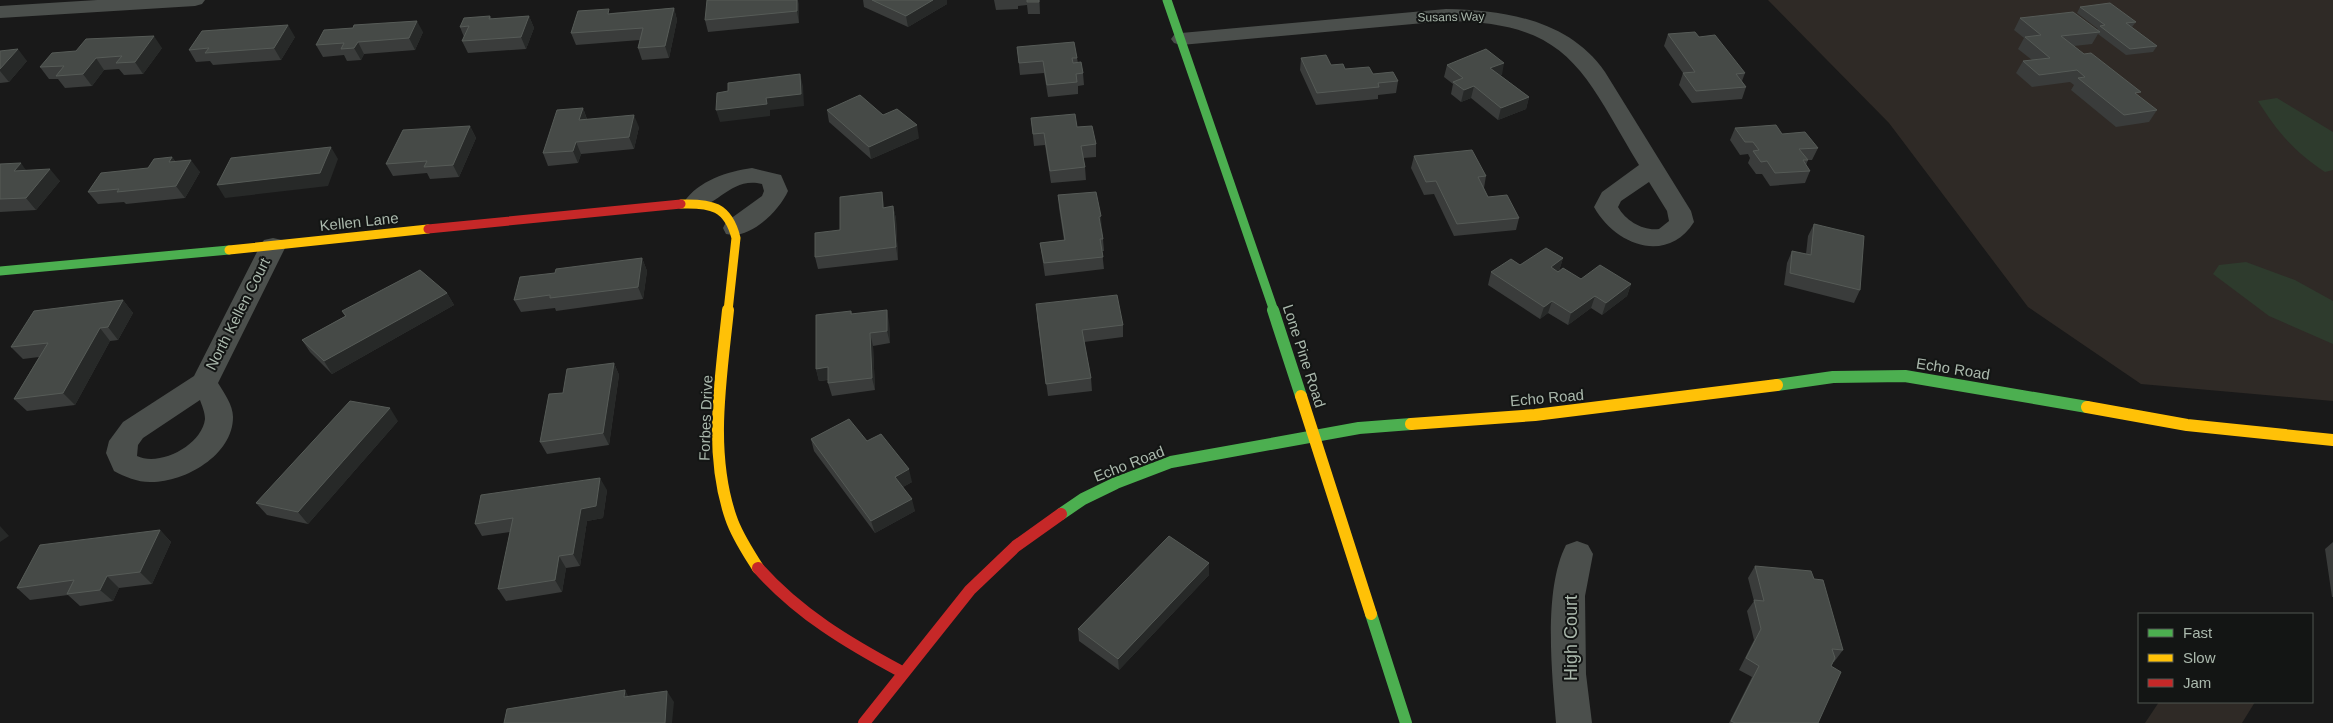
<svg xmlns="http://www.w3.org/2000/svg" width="2333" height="723" viewBox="0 0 2333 723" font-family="Arial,sans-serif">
<rect width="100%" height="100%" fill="#191919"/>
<!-- green -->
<path fill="#2f2a26" d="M 1768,0 L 2333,0 L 2333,401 L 2141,384 L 2028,307 L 1889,123 Z
M 2159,702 L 2255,702 L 2242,723 L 2145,723 Z"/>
<!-- water -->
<path fill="#2e3b2d" d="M 2277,98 L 2333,132 L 2333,170 L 2325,172 C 2294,151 2278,133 2258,101 Z
M 2246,262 L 2295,280 L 2333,301 L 2333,344 L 2269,316 L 2213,274 L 2219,265 Z"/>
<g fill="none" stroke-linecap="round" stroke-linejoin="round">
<!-- street -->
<path fill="#4b4f4c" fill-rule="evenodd" d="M 97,0 L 205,0 L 202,4 L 195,6 L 0,18 L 0,6 Z
M 1446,9 C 1505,10 1569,20 1605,72 L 1691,211 L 1694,222 C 1667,265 1615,245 1594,207 L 1602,192 L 1639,165 C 1582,70 1570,22 1446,21 L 1181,45 L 1174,43 L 1171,39 L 1174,35 L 1181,33 ZM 1649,182 L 1667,211 L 1669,221 L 1659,229 C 1643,231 1626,221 1618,207 L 1621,201 Z
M 752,168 L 781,175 L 788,191 C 779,211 750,240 726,234 L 723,228 L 726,222 L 762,196 L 764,191 L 762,184 C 729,175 714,214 687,207 L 684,202 C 698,181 728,171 752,168 Z
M 273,238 L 282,240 L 286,246 L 218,383 C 224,393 233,405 233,417 C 233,456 183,483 150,482 C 137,482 125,477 114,471 L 106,453 L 109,441 L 123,422 L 194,376 L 260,246 L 264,240 ZM 200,400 C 202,406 205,412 205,419 C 202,445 160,467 137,456 L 138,445 L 143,438 Z
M 1577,541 L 1588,545 L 1593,554 L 1585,596 L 1586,674 L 1592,723 L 1556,723 C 1552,673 1543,590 1566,545 Z"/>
<!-- fast-far1 -->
<path stroke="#4caf50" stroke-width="9" d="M 1167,0 L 1274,311
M 0,271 L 229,250"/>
<!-- fast -->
<path stroke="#4caf50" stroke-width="12" d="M 1273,310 L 1301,396
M 1777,385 L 1833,377 L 1905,376 L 2087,407
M 1061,514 L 1083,499 L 1116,483 L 1171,462 L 1359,428 L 1411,424
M 1371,614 L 1406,723"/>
<!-- slow-far1 -->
<path stroke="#ffc107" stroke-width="9" d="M 681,204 C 711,203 728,206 736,238 L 728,311
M 229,250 L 428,229"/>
<!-- slow -->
<path stroke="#ffc107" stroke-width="12" d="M 728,310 C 721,378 708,452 731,518 C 737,536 748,552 758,568
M 1301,396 L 1371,614
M 2087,407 L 2187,425 L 2333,440
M 1411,424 L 1535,415 L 1777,385"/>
<!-- jam-far1 -->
<path stroke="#c62828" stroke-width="9" d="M 428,229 L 681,204"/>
<!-- jam -->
<path stroke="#c62828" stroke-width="12" d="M 758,568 C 799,614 848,643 902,672
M 864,723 L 970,590 L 1016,546 L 1061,514"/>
</g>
<!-- wall -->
<path fill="#3a3c3b" d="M 863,0 L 947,0 L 947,4 L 908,27 L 864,7 Z
M 994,0 L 1040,0 L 1040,14 L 1028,14 L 1027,5 L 1018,6 L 1018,9 L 996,10 Z
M 799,4 L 799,23 L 708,32 L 705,20 Z
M 2080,7 L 2136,22 L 2132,27 L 2157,46 L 2153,52 L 2126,55 L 2098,34 L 2092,44 L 2074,46 L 2157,110 L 2149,122 L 2116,127 L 2071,90 L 2074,85 L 2070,82 L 2032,87 L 2016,73 L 2023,61 L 2032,60 L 2018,49 L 2024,38 L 2014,30 L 2020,18 L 2097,30 L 2098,29 L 2077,13 Z
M 674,8 L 677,20 L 669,58 L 642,60 L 638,48 L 640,40 L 576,45 L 571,33 L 611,13 Z
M 490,16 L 492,19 L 529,16 L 534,28 L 526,49 L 468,53 L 462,41 L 464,37 L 460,27 Z
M 423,32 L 415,50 L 364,54 L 361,60 L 347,61 L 344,55 L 323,57 L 316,45 Z
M 1668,34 L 1699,37 L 1745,73 L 1742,81 L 1746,87 L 1742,99 L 1692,103 L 1679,85 L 1683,73 L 1664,46 Z
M 295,37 L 281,60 L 213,65 L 210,61 L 196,62 L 189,50 Z
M 1017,47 L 1077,58 L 1078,63 L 1083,73 L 1084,85 L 1078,86 L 1078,94 L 1048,97 L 1044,73 L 1020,75 Z
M 162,48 L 143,74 L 124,75 L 119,69 L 104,70 L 92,86 L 65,88 L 58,79 L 49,79 L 40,67 L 76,51 Z
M 0,51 L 27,61 L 9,82 L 0,83 Z
M 1301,58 L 1345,69 L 1373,74 L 1398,81 L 1396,93 L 1378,95 L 1378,99 L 1316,105 L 1300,70 Z
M 1447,65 L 1502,75 L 1500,75 L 1529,97 L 1526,109 L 1498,120 L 1471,98 L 1461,102 L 1451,94 L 1453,84 L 1444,77 Z
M 583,108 L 587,119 L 639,127 L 634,149 L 581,154 L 578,163 L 548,166 L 543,153 Z
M 827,110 L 883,115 L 919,138 L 871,159 L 829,122 Z
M 1031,118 L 1077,127 L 1096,144 L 1096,157 L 1083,158 L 1085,167 L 1086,180 L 1051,183 L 1045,145 L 1034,146 Z
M 470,126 L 476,138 L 459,177 L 430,179 L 427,173 L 393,176 L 386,164 Z
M 1735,128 L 1782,134 L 1818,148 L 1812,160 L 1808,160 L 1806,165 L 1810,171 L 1805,183 L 1770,186 L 1762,174 L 1756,174 L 1748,163 L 1750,158 L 1748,154 L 1740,155 L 1730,140 Z
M 1414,156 L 1486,176 L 1484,188 L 1488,197 L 1519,218 L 1516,230 L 1454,236 L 1434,194 L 1424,195 L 1411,168 Z
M 172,157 L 175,161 L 200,172 L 185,198 L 126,204 L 124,202 L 98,204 L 88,192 L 148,168 Z
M 0,164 L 26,170 L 60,181 L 36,210 L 0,212 Z
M 1058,195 L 1102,229 L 1103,239 L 1104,251 L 1102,251 L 1104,269 L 1045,276 L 1040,243 L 1064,240 L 1059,208 Z
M 884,204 L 884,208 L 893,206 L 896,219 L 898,260 L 818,269 L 815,257 L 840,230 Z
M 1814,224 L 1860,290 L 1854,303 L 1784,285 L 1787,263 L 1792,251 L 1806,254 L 1808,236 Z
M 642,258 L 647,271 L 643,299 L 556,311 L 555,308 L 521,312 L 514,300 L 555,273 Z
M 1563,258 L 1559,271 L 1581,279 L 1631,284 L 1627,296 L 1602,315 L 1591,308 L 1568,325 L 1548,313 L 1540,319 L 1488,285 L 1491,272 L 1520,265 Z
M 447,293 L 454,305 L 332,374 L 310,352 L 302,340 L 345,316 L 342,311 Z
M 123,300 L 133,313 L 118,340 L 110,341 L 75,405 L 27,411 L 14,399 L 39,357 L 23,359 L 11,347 Z
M 851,311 L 852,314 L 889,322 L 890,343 L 873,346 L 875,390 L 832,396 L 828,383 L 828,380 L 819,381 L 816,369 Z
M 1037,317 L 1123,325 L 1123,337 L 1084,342 L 1091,378 L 1092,391 L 1048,396 Z
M 614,363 L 619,375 L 609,445 L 547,454 L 540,442 L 563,393 Z
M 398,421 L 308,524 L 267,515 L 256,503 Z
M 811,439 L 867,441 L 912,482 L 903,487 L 915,511 L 875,533 L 814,451 Z
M 607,490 L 603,518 L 587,521 L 580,566 L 566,568 L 562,592 L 506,601 L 498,589 L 510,532 L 482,536 L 475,524 Z
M 160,530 L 171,542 L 152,584 L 119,588 L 113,601 L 80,606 L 68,595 L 30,600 L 17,588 Z
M 2333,542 L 2333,597 L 2332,597 L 2325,549 Z
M 1209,563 L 1209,575 L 1119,670 L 1079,641 L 1078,629 Z
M 1755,566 L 1814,579 L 1843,650 L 1834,662 L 1833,662 L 1831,666 L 1818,723 L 1729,723 L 1752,677 L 1739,670 L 1754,640 L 1747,611 L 1754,601 L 1748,578 Z"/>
<!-- shaded-wall -->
<path fill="#272928" d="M 797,0 L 798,0 L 799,4 L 799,23 L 797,11 Z
M 933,0 L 947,0 L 947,4 L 908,27 L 906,16 Z
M 1039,0 L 1040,0 L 1040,14 Z
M 674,8 L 677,20 L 669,58 L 665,46 Z
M 529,16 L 534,28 L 526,49 L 521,37 Z
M 417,21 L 423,32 L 415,50 L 409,38 Z
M 288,25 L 295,37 L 281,60 L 274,48 Z
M 154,36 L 162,48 L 143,74 L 135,62 Z
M 358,42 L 364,54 L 361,60 L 354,48 Z
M 18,49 L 27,61 L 9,82 L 0,71 L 0,69 Z
M 96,58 L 104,70 L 92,86 L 83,74 Z
M 1504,63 L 1502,75 L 1488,80 L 1490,68 Z
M 800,74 L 803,86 L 804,106 L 770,110 L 770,116 L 720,122 L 716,110 L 766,98 Z
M 1474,86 L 1471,98 L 1461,102 L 1464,90 Z
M 1529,97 L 1526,109 L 1498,120 L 1501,108 Z
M 583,108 L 587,120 L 579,120 Z
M 634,115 L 639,127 L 634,149 L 629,137 Z
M 917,125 L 919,138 L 871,159 L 869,147 Z
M 470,126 L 476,138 L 459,177 L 453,165 Z
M 576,142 L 581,154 L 578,163 L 573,151 Z
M 331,147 L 338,159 L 328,186 L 225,198 L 217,185 Z
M 172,157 L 181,169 L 169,162 Z
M 191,160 L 200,172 L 185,198 L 176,186 Z
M 21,163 L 30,176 L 14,171 Z
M 50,169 L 60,181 L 36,210 L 26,198 Z
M 882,192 L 884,204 L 885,220 L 883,208 Z
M 893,206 L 896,219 L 898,260 L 896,247 Z
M 1101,216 L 1102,229 L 1100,229 L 1099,217 Z
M 642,258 L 647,271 L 643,299 L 638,287 Z
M 1563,258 L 1559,271 L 1547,279 L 1551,267 Z
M 1631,284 L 1627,296 L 1602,315 L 1606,303 Z
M 447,293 L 454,305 L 332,374 L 324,361 Z
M 1595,296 L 1591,308 L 1568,325 L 1571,313 Z
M 123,300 L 133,313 L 118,340 L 108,327 Z
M 1552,301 L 1548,313 L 1540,319 L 1544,307 Z
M 887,310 L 889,322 L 890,343 L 887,331 Z
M 100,328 L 110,341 L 75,405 L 63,393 Z
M 870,333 L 873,346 L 875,390 L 872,378 Z
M 614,363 L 619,375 L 609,445 L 603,433 Z
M 828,367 L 832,379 L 819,381 L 816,369 Z
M 390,408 L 398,421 L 308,524 L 298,512 Z
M 909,469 L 912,482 L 898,490 L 895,477 Z
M 600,478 L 607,490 L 603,518 L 587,521 L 580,566 L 573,554 L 581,509 Z
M 912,499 L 915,511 L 875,533 L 871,521 Z
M 0,526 L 9,536 L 0,542 Z
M 160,530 L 171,542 L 152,584 L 140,572 Z
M 559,556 L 566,568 L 562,592 L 555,580 Z
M 1209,563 L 1209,575 L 1119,670 L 1118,659 Z
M 107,576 L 119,588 L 113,601 L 100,590 Z
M 625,690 L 631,701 L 624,697 Z
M 667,691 L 674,702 L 672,723 L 665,723 Z"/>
<!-- building -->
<path fill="#464a47" stroke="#565b57" d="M 707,0 L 797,0 L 797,11 L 705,20 Z
M 872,0 L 933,0 L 906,16 Z
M 1027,0 L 1039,0 L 1039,2 L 1027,2 Z
M 2110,3 L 2136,22 L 2126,23 L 2157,46 L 2130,49 L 2100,26 L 2105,25 L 2080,7 Z
M 674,8 L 665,46 L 638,48 L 643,28 L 571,33 L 578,11 L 609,9 L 608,14 Z
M 2073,12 L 2100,32 L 2061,36 L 2084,54 L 2091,53 L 2141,92 L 2135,93 L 2157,110 L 2124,115 L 2078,78 L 2085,77 L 2077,70 L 2039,75 L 2023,61 L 2050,58 L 2025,37 L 2041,35 L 2020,18 Z
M 490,16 L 489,19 L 529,16 L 521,37 L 462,41 L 469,26 L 460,27 L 464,18 Z
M 417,21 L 409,38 L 358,42 L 354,48 L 341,49 L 344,43 L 316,45 L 324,30 L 353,28 L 354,25 Z
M 288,25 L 274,48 L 205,53 L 209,48 L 189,50 L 202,31 Z
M 1695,32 L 1699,37 L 1715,35 L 1745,73 L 1736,74 L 1746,87 L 1696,91 L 1683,73 L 1695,72 L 1668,34 Z
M 154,36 L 135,62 L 116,63 L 122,56 L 96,58 L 83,74 L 56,76 L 64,66 L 40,67 L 52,53 L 76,51 L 86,39 Z
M 1074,42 L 1077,58 L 1072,58 L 1073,63 L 1081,62 L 1083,73 L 1076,74 L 1077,82 L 1047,85 L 1043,61 L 1019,63 L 1017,47 Z
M 18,49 L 0,69 L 0,51 Z
M 1486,49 L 1504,63 L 1490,68 L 1529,97 L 1501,108 L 1474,86 L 1464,90 L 1453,82 L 1463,78 L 1447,65 Z
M 1326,55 L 1331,65 L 1343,64 L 1345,69 L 1369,67 L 1373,74 L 1393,72 L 1398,81 L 1378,83 L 1379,87 L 1317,93 L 1301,58 Z
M 800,74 L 801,94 L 766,98 L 767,104 L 716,110 L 717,93 L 728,91 L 728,83 Z
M 860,95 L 883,115 L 897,109 L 917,125 L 869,147 L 827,110 Z
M 583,108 L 579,120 L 634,115 L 629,137 L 576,142 L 573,151 L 543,153 L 557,110 Z
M 1075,114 L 1077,127 L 1092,126 L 1096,144 L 1081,146 L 1085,167 L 1050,171 L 1044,133 L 1033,134 L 1031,118 Z
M 1776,125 L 1782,134 L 1805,132 L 1818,148 L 1799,149 L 1808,160 L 1803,160 L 1810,171 L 1775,173 L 1767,161 L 1761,162 L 1753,151 L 1759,150 L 1753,142 L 1745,142 L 1735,128 Z
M 470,126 L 453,165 L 424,167 L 427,161 L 386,164 L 403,130 Z
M 331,147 L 320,173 L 217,185 L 231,158 Z
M 1472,150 L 1486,176 L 1478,177 L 1488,197 L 1507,195 L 1519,218 L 1457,224 L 1436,181 L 1426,182 L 1414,156 Z
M 172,157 L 169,162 L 191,160 L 176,186 L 117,192 L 119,189 L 88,192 L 101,173 L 148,168 L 154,159 Z
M 21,163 L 14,171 L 50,169 L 26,198 L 0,199 L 0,164 Z
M 882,192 L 883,208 L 893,206 L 896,247 L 815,257 L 815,233 L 840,230 L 840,197 Z
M 1096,192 L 1101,216 L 1099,217 L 1103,239 L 1100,239 L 1103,257 L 1044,263 L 1040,243 L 1065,240 L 1058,195 Z
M 1814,224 L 1864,236 L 1860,290 L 1790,273 L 1792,251 L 1811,255 Z
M 1546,248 L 1563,258 L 1551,267 L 1558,272 L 1563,268 L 1581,279 L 1600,265 L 1631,284 L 1606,303 L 1595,296 L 1571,313 L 1552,301 L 1544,307 L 1491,272 L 1511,259 L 1520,265 Z
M 642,258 L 638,287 L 550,298 L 550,295 L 514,300 L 520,277 L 555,273 L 556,269 Z
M 420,270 L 447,293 L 324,361 L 302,340 L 346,316 L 342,311 Z
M 1117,295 L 1123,325 L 1082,330 L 1091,378 L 1046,384 L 1036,304 Z
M 123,300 L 108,327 L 100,328 L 63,393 L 14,399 L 48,343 L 11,347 L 34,311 Z
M 887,310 L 887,331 L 870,333 L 872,378 L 828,383 L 828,367 L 816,369 L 816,315 L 851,311 L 851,314 Z
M 614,363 L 603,433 L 540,442 L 549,394 L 563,393 L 567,369 Z
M 350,401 L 390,408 L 298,512 L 256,503 Z
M 849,419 L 867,441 L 881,434 L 909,469 L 895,477 L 912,499 L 871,521 L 811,439 Z
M 600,478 L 596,506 L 581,509 L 573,554 L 559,556 L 555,580 L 498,589 L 513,518 L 475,524 L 481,495 Z
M 160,530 L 140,572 L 107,576 L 100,590 L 67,594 L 74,580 L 17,588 L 40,545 Z
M 1169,536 L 1209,563 L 1118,659 L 1078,629 Z
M 1755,566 L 1811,571 L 1814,579 L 1823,580 L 1843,650 L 1832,649 L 1835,658 L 1831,666 L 1841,672 L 1818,723 L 1735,723 L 1731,721 L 1759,666 L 1746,658 L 1761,629 L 1754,600 L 1764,601 Z
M 625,690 L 624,697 L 667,691 L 665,723 L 504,723 L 507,709 Z"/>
<g text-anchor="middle" stroke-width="4" stroke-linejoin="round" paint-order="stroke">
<!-- far-street labels -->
<g font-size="12" fill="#abb9ad" stroke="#131514">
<text transform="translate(1451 17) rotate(-1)" y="4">Susans Way</text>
</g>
<!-- street labels -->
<g font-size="15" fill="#abb9ad" stroke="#131514">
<text transform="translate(359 222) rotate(-6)" y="5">Kellen Lane</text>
<text transform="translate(238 314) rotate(-63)" y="5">North Kellen Court</text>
<text transform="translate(1304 356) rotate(72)" y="5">Lone Pine Road</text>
<text transform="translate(1953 369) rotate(9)" y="5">Echo Road</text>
<text transform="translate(1547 398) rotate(-5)" y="5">Echo Road</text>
<text transform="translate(706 418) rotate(-88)" y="5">Forbes Drive</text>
<text transform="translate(1129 464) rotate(-21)" y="5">Echo Road</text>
</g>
<!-- near-street labels -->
<g font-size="18" fill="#abb9ad" stroke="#131514">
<text transform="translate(1571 638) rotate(-90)" y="6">High Court</text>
</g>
</g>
<!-- legend -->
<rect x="2138" y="613" width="175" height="90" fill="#131514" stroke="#505751"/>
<rect x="2148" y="629" width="25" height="8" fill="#4caf50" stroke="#505751"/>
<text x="2183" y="638" font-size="15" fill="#abb9ad">Fast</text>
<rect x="2148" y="654" width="25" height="8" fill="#ffc107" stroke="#505751"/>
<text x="2183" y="663" font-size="15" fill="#abb9ad">Slow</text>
<rect x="2148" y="679" width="25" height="8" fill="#c62828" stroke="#505751"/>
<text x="2183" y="688" font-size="15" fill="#abb9ad">Jam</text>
</svg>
